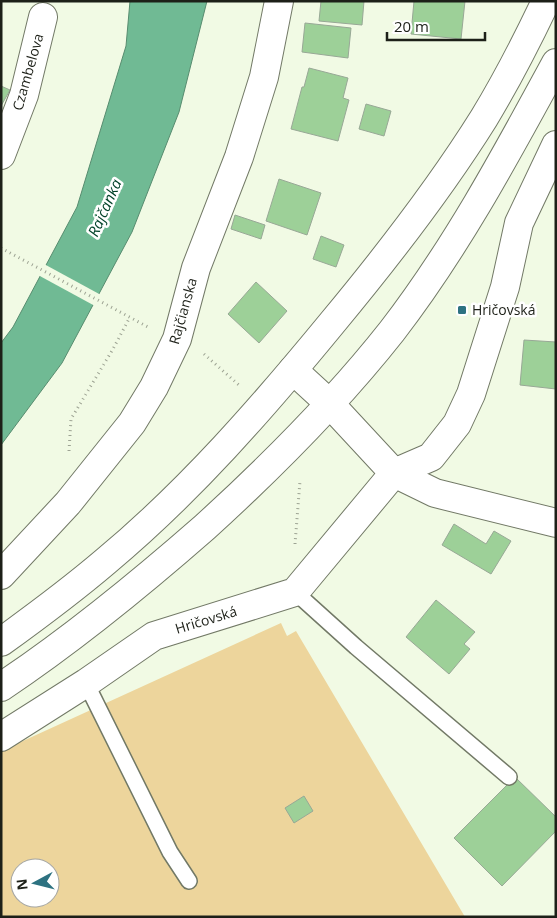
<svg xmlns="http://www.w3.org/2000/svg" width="557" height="918" viewBox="0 0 557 918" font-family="'Open Sans',sans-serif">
<rect width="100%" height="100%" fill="#f1fae4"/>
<!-- green -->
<path fill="#edd59c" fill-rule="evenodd" d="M 281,623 L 287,636 L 296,631 L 465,917 L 1,917 L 1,751 ZM 20,868 L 50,868 L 50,898 L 20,898 Z"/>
<!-- water -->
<path fill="#70ba94" stroke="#578c6f" d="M 130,1 L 207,1 L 179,112 L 132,232 L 62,363 L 1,445 L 1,343 L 13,327 L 77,207 L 126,46 Z"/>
<!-- pier -->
<path fill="#f1fae4" d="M 44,264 L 101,295 L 95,306 L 38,275 Z"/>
<!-- building -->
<path fill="#9dd098" stroke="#98a896" d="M 321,1 L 364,1 L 362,25 L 319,21 Z
M 414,1 L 465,1 L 461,39 L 411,34 Z
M 305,23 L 351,28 L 348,58 L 302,52 Z
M 309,68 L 348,78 L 343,98 L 349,100 L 338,141 L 291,129 L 302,87 L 304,87 Z
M 1,86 L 10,90 L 1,106 Z
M 366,104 L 391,111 L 384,136 L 359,129 Z
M 279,179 L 321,193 L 307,235 L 266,221 Z
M 235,215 L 265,225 L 261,239 L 231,229 Z
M 321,236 L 344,245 L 336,267 L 313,259 Z
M 256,282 L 287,311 L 259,343 L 228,314 Z
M 524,340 L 556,342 L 556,389 L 520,385 Z
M 454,524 L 486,544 L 494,531 L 511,541 L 491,574 L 442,545 Z
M 436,600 L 475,632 L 464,644 L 470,649 L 449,674 L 406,637 Z
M 515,777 L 556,817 L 556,831 L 502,886 L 454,838 Z
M 304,796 L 313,811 L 294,823 L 285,808 Z"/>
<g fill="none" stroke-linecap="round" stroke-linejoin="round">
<!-- lane casing -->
<g stroke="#727966" stroke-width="18">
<path id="lane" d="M 295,592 L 356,647 L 509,777
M 86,683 L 170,852 L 189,881"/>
</g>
<!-- street casing -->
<g stroke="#727966" stroke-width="30">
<path id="street" d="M 1,155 L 24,95 L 43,17
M 293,370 L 330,404 L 394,473 L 435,493 L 556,523
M 1,575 L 68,503 L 132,423 L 154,387 L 177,339 L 196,268 L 239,157 L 264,77 L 279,1
M 1,737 L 86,683 L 154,636 L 295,592 L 394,473 L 431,457 L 457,424 L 471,394 L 505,287 L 519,223 L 556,145"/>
</g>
<!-- primary casing -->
<g stroke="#727966" stroke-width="30">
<path id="primary" d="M 1,642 C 37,616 72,590 106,561 C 190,491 263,407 332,323 C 386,258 439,190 484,118 C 507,80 527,41 546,1
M 1,687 C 73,639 140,584 205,527 C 272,466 336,402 392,331 C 456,248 506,155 556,63"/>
</g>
<!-- path -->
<path stroke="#9da393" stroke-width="3" stroke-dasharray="1 4" stroke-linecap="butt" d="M 1,248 L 148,327
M 204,354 L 240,386
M 69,451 L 71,419 L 113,349 L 130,317
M 295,544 L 300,481"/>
<!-- lane -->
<use href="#lane" stroke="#fff" stroke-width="15"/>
<!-- street -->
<use href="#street" stroke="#fff" stroke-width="28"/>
<!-- primary -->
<use href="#primary" stroke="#fff" stroke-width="28"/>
</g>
<!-- markers -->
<rect fill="#2d7281" stroke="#fff" stroke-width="2" x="457" y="305" width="10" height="10" rx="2.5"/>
<g text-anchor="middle" stroke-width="5" stroke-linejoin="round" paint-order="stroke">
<!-- street labels -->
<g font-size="14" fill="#1d2018" stroke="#fff">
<text transform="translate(28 72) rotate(-74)" y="5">Czambelova</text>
<text transform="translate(183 311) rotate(-74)" y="5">Rajčianska</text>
<text transform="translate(206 620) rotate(-17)" y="5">Hričovská</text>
</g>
<!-- poi labels -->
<g font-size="14" fill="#1d2018" stroke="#fff" text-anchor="start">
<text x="472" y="315">Hričovská</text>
</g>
<!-- water labels -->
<g font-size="15" font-style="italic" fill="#03432a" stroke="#fff">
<text transform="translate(105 208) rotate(-66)" y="5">Rajčanka</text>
</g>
</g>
<!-- border -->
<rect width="557" height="918" fill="none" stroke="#1d2018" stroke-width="5"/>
<!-- north arrow -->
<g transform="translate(35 883) rotate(263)"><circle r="24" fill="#ffffff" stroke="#a5a6a3"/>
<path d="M0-4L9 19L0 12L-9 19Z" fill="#2d7281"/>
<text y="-8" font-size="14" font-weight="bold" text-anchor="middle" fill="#1d2018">N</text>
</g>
<!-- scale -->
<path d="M387 32v8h98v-8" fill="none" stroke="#1d2018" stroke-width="2.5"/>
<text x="394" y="32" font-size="15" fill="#1d2018" stroke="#ffffff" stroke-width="4" paint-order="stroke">20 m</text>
</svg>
